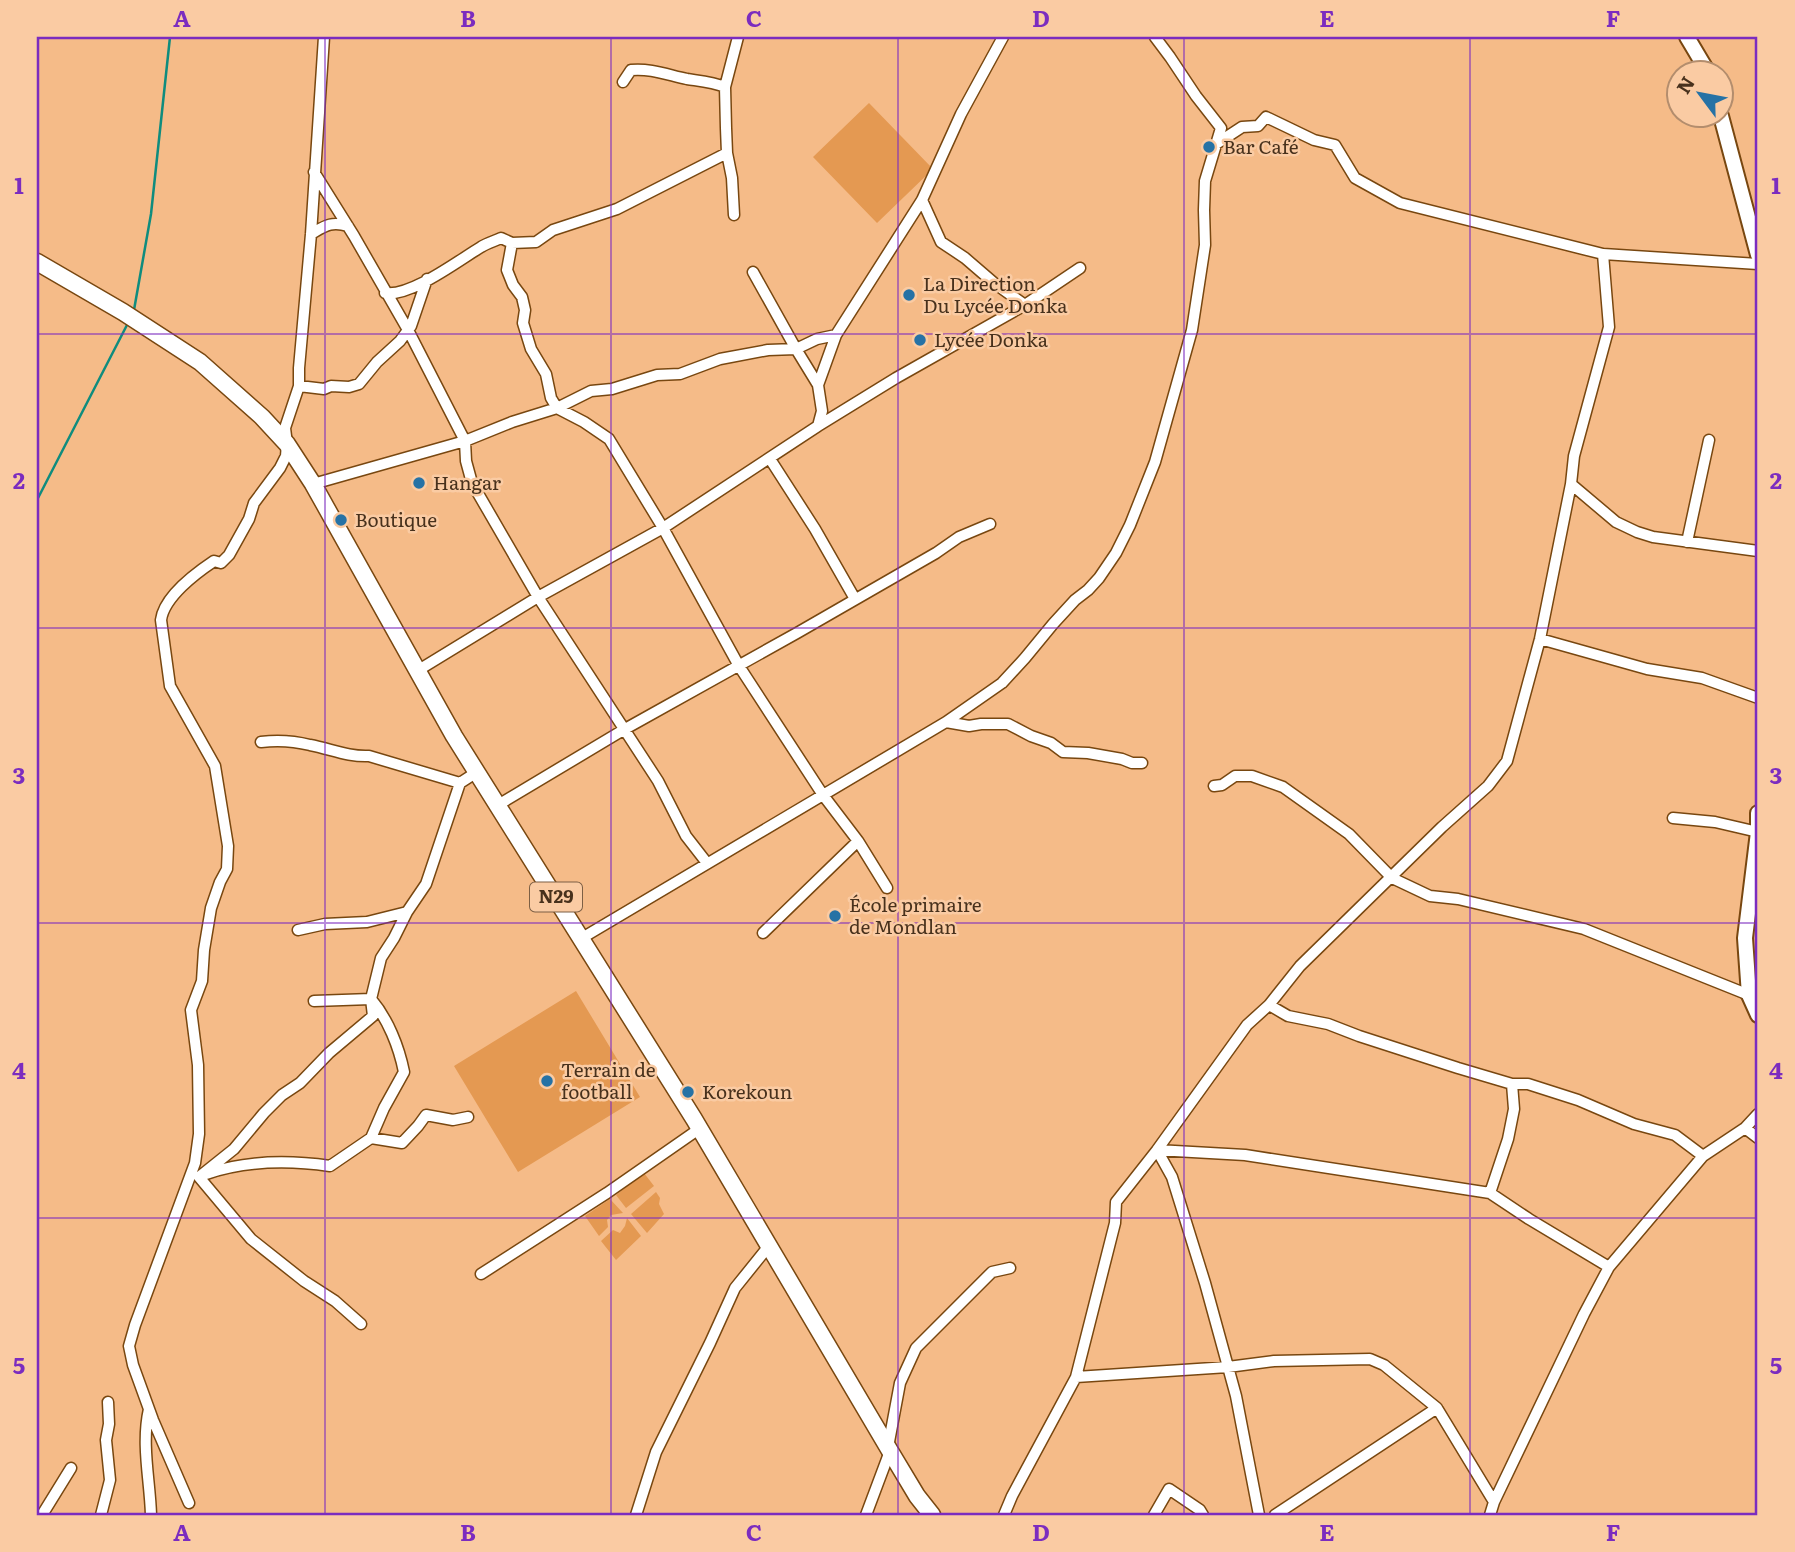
<svg xmlns="http://www.w3.org/2000/svg" width="1795" height="1552" viewBox="0 0 1795 1552" font-family="Literata,serif">
<rect width="100%" height="100%" fill="#f5bb88"/>
<!-- green -->
<path fill="#e49952" d="M 869,103 L 933,169 L 877,223 L 813,157 Z
M 576,991 L 640,1097 L 518,1172 L 454,1066 Z
M 644,1173 L 654,1186 L 626,1208 L 616,1195 Z
M 656,1192 L 660,1198 L 659,1204 L 664,1214 L 647,1233 L 631,1214 Z
M 610,1199 L 623,1213 L 611,1215 L 607,1220 L 608,1227 L 599,1236 L 585,1216 Z
M 627,1218 L 641,1236 L 616,1260 L 601,1241 L 613,1230 L 620,1233 L 625,1226 Z"/>
<g fill="none" stroke-linecap="round" stroke-linejoin="round">
<!-- stream -->
<path stroke="#0f8c7e" stroke-width="2.5" d="M 134,310 L 151,214 L 170,37
M 37,500 L 128,323"/>
<!-- street casing -->
<g stroke="#784710" stroke-width="13">
<path id="street" d="M 623,82 L 631,70 C 650,68 668,75 687,79 C 700,81 713,82 725,87
M 1216,144 L 1242,127 L 1258,126 L 1266,117 L 1314,140 L 1335,145 L 1355,178 L 1400,203 L 1603,254 L 1758,264
M 314,172 L 354,236 L 408,330 L 465,441 L 466,461 L 472,483 L 538,597 L 658,781 L 686,836 L 707,863
M 922,200 L 941,242 L 965,258 L 994,283 L 1025,305
M 734,215 L 732,178 L 727,153 L 726,128 L 725,87 L 738,37
M 311,234 C 325,226 331,221 348,226
M 512,243 L 507,270 L 513,285 L 522,297 L 525,310 L 523,323 L 531,349 L 546,374 L 551,398 L 557,408 L 591,391 L 612,389 L 657,375 L 680,374 L 720,359 L 768,350 L 796,349 L 818,385
M 753,272 L 796,349 L 817,339 L 836,335
M 385,293 C 411,297 459,260 481,247 C 487,243 495,241 501,238 L 512,243 L 536,242 L 553,230 L 617,209 L 727,153
M 299,386 L 324,389 L 331,386 L 349,387 L 359,384 L 377,362 L 400,341 L 411,326 L 427,279
M 818,426 L 822,411 L 818,385 L 836,335 L 922,200 L 961,114 L 1003,37
M 770,459 L 815,529 L 855,599
M 313,484 L 465,441 L 512,422 L 557,408 L 584,422 L 609,439 L 663,528 L 739,666 L 823,795 L 858,841 L 887,888
M 1571,484 L 1616,522 L 1637,532 L 1653,537 L 1758,551
M 1687,542 L 1709,440
M 1540,639 L 1647,669 L 1702,678 L 1758,698
M 417,671 L 538,597 L 663,528 L 818,426 L 896,378 L 1025,305 L 1080,268
M 946,722 L 969,726 L 981,724 L 1008,724 L 1031,736 L 1051,743 L 1063,752 L 1088,753 L 1122,759 L 1132,763 L 1142,763
M 261,742 C 277,740 294,741 310,745 C 331,749 348,757 369,756 L 460,783
M 1214,786 L 1222,785 L 1235,776 L 1252,776 L 1283,787 L 1349,834 L 1392,878 L 1430,896 L 1458,899 L 1584,929 L 1749,995
M 498,805 L 625,729 L 797,633 L 936,553 L 959,537 L 990,524
M 1673,818 L 1715,822 L 1758,832
M 298,930 L 325,924 L 367,922 L 407,912
M 763,933 L 858,841
M 582,938 L 946,722 L 1002,683 L 1025,658 L 1053,624 L 1075,600 L 1088,590 L 1099,578 L 1116,553 L 1130,525 L 1155,462 L 1192,330 L 1205,245 L 1204,210 L 1205,181 L 1221,128 L 1196,96 L 1170,57 L 1155,37
M 314,1001 L 371,999 C 388,1019 399,1047 404,1072 L 384,1108 L 371,1138
M 1269,1005 L 1288,1016 L 1328,1024 L 1359,1036 L 1458,1068 L 1512,1084 L 1528,1084 L 1578,1100 L 1634,1124 L 1675,1135 L 1703,1156
M 1745,1128 L 1758,1138
M 1157,1150 L 1245,1155 L 1490,1193 L 1529,1219 L 1609,1267
M 1157,1150 L 1172,1177 L 1205,1283 L 1236,1396 L 1259,1515
M 206,1174 C 247,1160 288,1160 330,1166 L 371,1138 L 402,1143 L 418,1126 L 426,1115 L 453,1120 L 468,1117
M 199,1177 L 234,1149 L 264,1113 L 282,1095 L 300,1083 L 329,1053 L 373,1016 L 371,999 L 381,958 L 394,938 L 407,912 L 426,884 L 460,783 L 477,772
M 199,1177 L 251,1239 L 304,1281 L 335,1301 L 361,1324
M 1490,1193 L 1508,1139 L 1514,1109 L 1512,1084
M 481,1274 L 607,1193 L 699,1129
M 1076,1377 L 1228,1367 L 1274,1361 L 1370,1359 L 1384,1365 L 1437,1408 L 1275,1515
M 1437,1408 L 1494,1502
M 149,1409 C 141,1444 150,1480 151,1515
M 888,1447 L 900,1383 L 916,1348 L 992,1272 L 1010,1268
M 189,1503 L 153,1420 L 133,1365 L 129,1346 L 135,1325 L 195,1163 L 199,1134 L 198,1065 L 191,1010 L 202,981 L 204,950 L 211,908 L 220,882 L 227,869 L 228,846 L 215,766 L 170,686 L 161,620 C 164,597 196,573 214,561 L 221,563 L 229,555 L 249,519 L 254,503 L 280,468 L 286,456 L 287,444 L 285,428 L 299,386 L 299,368 L 311,234 L 324,37
M 42,1515 L 71,1468
M 101,1515 L 110,1480 L 106,1440 L 109,1424 L 108,1402
M 636,1515 L 656,1452 L 710,1343 L 735,1288 L 768,1247
M 866,1515 L 890,1451
M 1004,1515 L 1012,1496 L 1076,1377 L 1115,1223 L 1116,1202 L 1157,1150 L 1247,1025 L 1269,1005 L 1300,966 L 1442,827 L 1488,786 L 1507,761 L 1540,639 L 1571,484 L 1574,456 L 1609,327 L 1603,254
M 1154,1515 L 1169,1489 L 1200,1510 L 1203,1515
M 1490,1515 L 1494,1502 L 1584,1314 L 1609,1267 L 1703,1156 L 1745,1128 L 1758,1114"/>
</g>
<!-- secondary casing -->
<g stroke="#784710" stroke-width="18">
<path id="secondary" d="M 1687,37 L 1709,74
M 1721,116 L 1758,255
M 1758,813 L 1758,832 L 1745,938 L 1749,995 L 1758,1015"/>
</g>
<!-- primary casing -->
<g stroke="#784710" stroke-width="19">
<path id="primary" d="M 37,262 L 123,312 L 200,362 L 262,417 L 287,444 L 313,484 L 454,736 L 694,1119 L 890,1451 L 917,1496 L 932,1515"/>
</g>
<!-- street -->
<use href="#street" stroke="#fff" stroke-width="10"/>
<!-- secondary -->
<use href="#secondary" stroke="#fff" stroke-width="14"/>
<!-- primary -->
<use href="#primary" stroke="#fff" stroke-width="16"/>
</g>
<!-- grid -->
<path fill="none" stroke="#7b2cbf" stroke-width="2" stroke-opacity="0.55" d="M 325,37 L 325,1515M 611,37 L 611,1515M 898,37 L 898,1515M 1184,37 L 1184,1515M 1470,37 L 1470,1515M 37,334 L 1758,334M 37,628 L 1758,628M 37,923 L 1758,923M 37,1218 L 1758,1218"/>
<!-- markers -->
<g fill="#2672a5" stroke="#facba3" stroke-width="2.5">
<circle cx="1209" cy="147" r="7"/>
<circle cx="909" cy="295" r="7"/>
<circle cx="920" cy="340" r="7"/>
<circle cx="419" cy="483" r="7"/>
<circle cx="341" cy="520" r="7"/>
<circle cx="835" cy="916" r="7"/>
<circle cx="547" cy="1081" r="7"/>
<circle cx="688" cy="1092" r="7"/>
</g>
<g text-anchor="middle" stroke-width="5" stroke-linejoin="round" paint-order="stroke">
<!-- shield labels -->
<rect fill="#facba3" stroke="#7d5f44" stroke-width="2" x="530" y="882.5" width="52" height="29" rx="5"/>
<g font-size="18" font-weight="bold" fill="#48311c">
<text x="556" y="903">N29</text>
</g>
<!-- poi labels -->
<g font-size="19" fill="#48311c" stroke="#facba3" text-anchor="start">
<text x="1223" y="154">Bar Café</text>
<text x="923" y="291">La Direction<tspan x="923" dy="22">Du Lycée Donka</tspan></text>
<text x="934" y="347">Lycée Donka</text>
<text x="433" y="490">Hangar</text>
<text x="355" y="527">Boutique</text>
<text x="849" y="912">École primaire<tspan x="849" dy="22">de Mondlan</tspan></text>
<text x="561" y="1077">Terrain de<tspan x="561" dy="22">football</tspan></text>
<text x="702" y="1099">Korekoun</text>
</g>
</g>
<!-- border -->
<rect width="1795" height="1552" fill="none" stroke="#facba3" stroke-width="77"/>
<!-- north arrow -->
<g transform="translate(1700 94) rotate(302)"><circle r="33" fill="#facba3" stroke="#b38d6d" stroke-width="2"/>
<path d="M0-5L12 26L0 18L-12 26Z" fill="#2672a5"/>
<text y="-10" font-size="19" font-weight="bold" text-anchor="middle" fill="#48311c">N</text>
</g>
<rect x="38" y="38" width="1718" height="1476" fill="none" stroke="#7b2cbf" stroke-width="2.5"/>
<g font-size="23" text-anchor="middle" font-weight="bold" fill="#7b2cbf">
<text x="182" y="27">A</text>
<text x="468" y="27">B</text>
<text x="754" y="27">C</text>
<text x="1041" y="27">D</text>
<text x="1327" y="27">E</text>
<text x="1613" y="27">F</text>
<text x="19" y="194">1</text>
<text x="1776" y="194">1</text>
<text x="19" y="489">2</text>
<text x="1776" y="489">2</text>
<text x="19" y="784">3</text>
<text x="1776" y="784">3</text>
<text x="19" y="1079">4</text>
<text x="1776" y="1079">4</text>
<text x="19" y="1374">5</text>
<text x="1776" y="1374">5</text>
<text x="182" y="1541">A</text>
<text x="468" y="1541">B</text>
<text x="754" y="1541">C</text>
<text x="1041" y="1541">D</text>
<text x="1327" y="1541">E</text>
<text x="1613" y="1541">F</text>
</g>
</svg>
